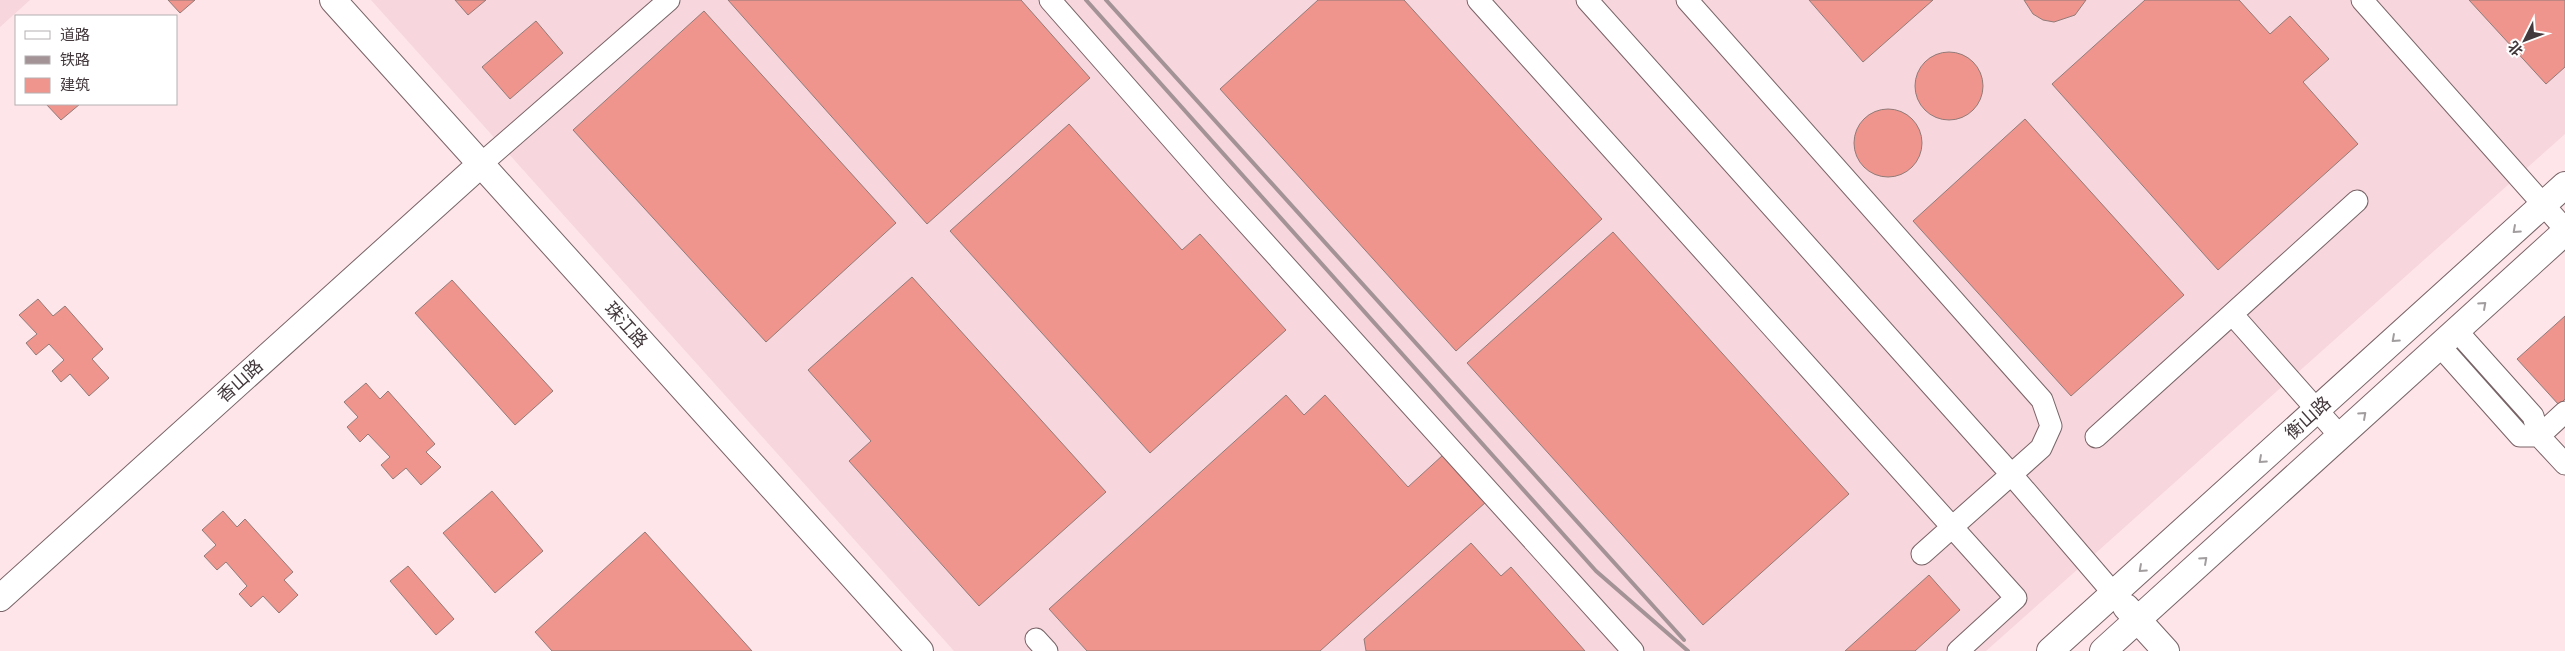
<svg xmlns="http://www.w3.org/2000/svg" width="2565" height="651" viewBox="0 0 2565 651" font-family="Jost,'Noto Sans SC',sans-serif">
<rect width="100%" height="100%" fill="#fee5ea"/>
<!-- built -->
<path fill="#f7d6dd" d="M 0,0 L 30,0 L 0,27 Z
M 371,0 L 2565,0 L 2565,134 L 1986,651 L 954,651 Z"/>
<!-- building -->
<path fill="#ef958d" stroke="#917b78" d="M 168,0 L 195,0 L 180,13 Z
M 455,0 L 486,0 L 468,15 Z
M 728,0 L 1021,0 L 1090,78 L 927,224 Z
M 1318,0 L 1404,0 L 1602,219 L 1456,351 L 1220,89 Z
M 1809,0 L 1933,0 L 1863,62 Z
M 2024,0 L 2086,0 L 2075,15 L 2054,22 L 2043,20 L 2033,14 Z
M 2145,0 L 2239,0 L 2270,34 L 2290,16 L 2329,59 L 2303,82 L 2358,144 L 2218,270 L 2052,84 Z
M 2469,0 L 2565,0 L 2565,67 L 2546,84 Z
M 704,11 L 896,223 L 766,342 L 573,130 Z
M 536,21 L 563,53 L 510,99 L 482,67 Z
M1915 86a34 34 0 1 1 68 0a34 34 0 1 1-68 0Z
M 46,104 L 80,104 L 61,120 Z
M1854 143a34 34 0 1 1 68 0a34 34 0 1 1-68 0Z
M 2025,119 L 2184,295 L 2071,396 L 1913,221 Z
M 1069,124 L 1182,250 L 1200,234 L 1286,330 L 1150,453 L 950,231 Z
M 1613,232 L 1849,494 L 1703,625 L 1467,363 Z
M 912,277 L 1106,492 L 979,606 L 849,461 L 871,441 L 808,370 Z
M 452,280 L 553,391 L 515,425 L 415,313 Z
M 38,299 L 53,316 L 65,306 L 103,349 L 92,359 L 109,378 L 89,396 L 70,374 L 61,382 L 52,371 L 64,360 L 49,344 L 36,355 L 26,343 L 37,334 L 19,315 Z
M 2565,316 L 2565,399 L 2559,405 L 2517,359 Z
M 366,383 L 380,399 L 388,391 L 435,444 L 426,452 L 441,467 L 421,485 L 406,468 L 393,479 L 381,465 L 390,457 L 368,434 L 360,442 L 347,427 L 358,417 L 344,402 Z
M 1286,395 L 1304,415 L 1325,395 L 1408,487 L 1443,455 L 1486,502 L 1320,651 L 1087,651 L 1049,609 Z
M 492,491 L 543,551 L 495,593 L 443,533 Z
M 223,511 L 237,527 L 245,519 L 293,572 L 284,580 L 298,595 L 279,613 L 263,596 L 251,607 L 239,594 L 247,586 L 226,562 L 217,570 L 204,556 L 216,545 L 202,530 Z
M 645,532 L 752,651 L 552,651 L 535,632 Z
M 1471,543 L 1501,576 L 1511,567 L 1585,651 L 1366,651 L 1364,639 Z
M 408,566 L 454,619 L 436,635 L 390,581 Z
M 1929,575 L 1960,610 L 1915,651 L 1845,651 Z"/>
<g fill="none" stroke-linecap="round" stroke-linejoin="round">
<!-- minor casing -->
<g stroke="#786367" stroke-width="23">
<path id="minor" d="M 1050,0 L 1217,190 L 1633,651
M 1478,0 L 2016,598 L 1958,651
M 1587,0 L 2011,474 L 2114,594
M 1687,0 L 2042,400 L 2051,426 L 2041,448 L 1922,554
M 2362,0 L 2565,229
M 481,164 L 669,0
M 2232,314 L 2340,436
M 2439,345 L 2520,436 L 2539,436 L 2533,416 L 2456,330
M 2565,412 L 2539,436 L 2565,464
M 2096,437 L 2357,201
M 1036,639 L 1047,651"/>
</g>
<!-- tertiary casing -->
<g stroke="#786367" stroke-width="28">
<path id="tertiary" d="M 333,0 L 920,651
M 0,598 L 481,164
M 2126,607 L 2166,651
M 2050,651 L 2565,185
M 2103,651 L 2565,232"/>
</g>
<!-- minor -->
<use href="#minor" stroke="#fff" stroke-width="21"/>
<!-- tertiary -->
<use href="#tertiary" stroke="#fff" stroke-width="26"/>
<!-- rail -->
<path stroke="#a39296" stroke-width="4" d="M 1086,0 L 1596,571 L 1688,651
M 1106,0 L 1684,640"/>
</g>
<!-- one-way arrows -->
<defs><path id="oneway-chevron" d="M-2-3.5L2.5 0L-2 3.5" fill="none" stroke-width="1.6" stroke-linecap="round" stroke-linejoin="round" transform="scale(1.25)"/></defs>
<g stroke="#a19c9e">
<use href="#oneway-chevron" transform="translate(2516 230) rotate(138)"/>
<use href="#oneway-chevron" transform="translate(2483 305) rotate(-42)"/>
<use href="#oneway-chevron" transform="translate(2395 339) rotate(138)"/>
<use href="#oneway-chevron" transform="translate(2363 415) rotate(-42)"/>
<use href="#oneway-chevron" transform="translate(2262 460) rotate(138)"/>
<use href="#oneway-chevron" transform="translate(2204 560) rotate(-42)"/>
<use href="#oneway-chevron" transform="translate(2142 569) rotate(138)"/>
</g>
<g text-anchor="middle" stroke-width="5" stroke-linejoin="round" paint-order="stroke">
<!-- street labels -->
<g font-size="18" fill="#43393c" stroke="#fff">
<text transform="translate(626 325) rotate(48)" y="6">珠江路</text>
<text transform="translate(240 381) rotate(-42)" y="6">香山路</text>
<text transform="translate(2308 418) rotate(-42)" y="6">衡山路</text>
</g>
</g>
<!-- legend -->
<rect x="15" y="15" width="162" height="90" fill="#ffffff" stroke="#b4b0b1"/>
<rect x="25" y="31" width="25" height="8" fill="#ffffff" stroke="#b4b0b1"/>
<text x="60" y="40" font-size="15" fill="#43393c">道路</text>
<rect x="25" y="56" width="25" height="8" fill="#a39296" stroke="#b4b0b1"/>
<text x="60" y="65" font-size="15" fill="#43393c">铁路</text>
<rect x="25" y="78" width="25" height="15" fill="#ef958d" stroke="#b4b0b1"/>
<text x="60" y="90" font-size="15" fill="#43393c">建筑</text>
<!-- north arrow -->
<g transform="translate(2525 40) rotate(228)" stroke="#ffffff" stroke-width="4" paint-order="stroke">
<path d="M0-4L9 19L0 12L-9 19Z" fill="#43393c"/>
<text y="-8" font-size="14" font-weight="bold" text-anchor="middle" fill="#43393c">北</text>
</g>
</svg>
